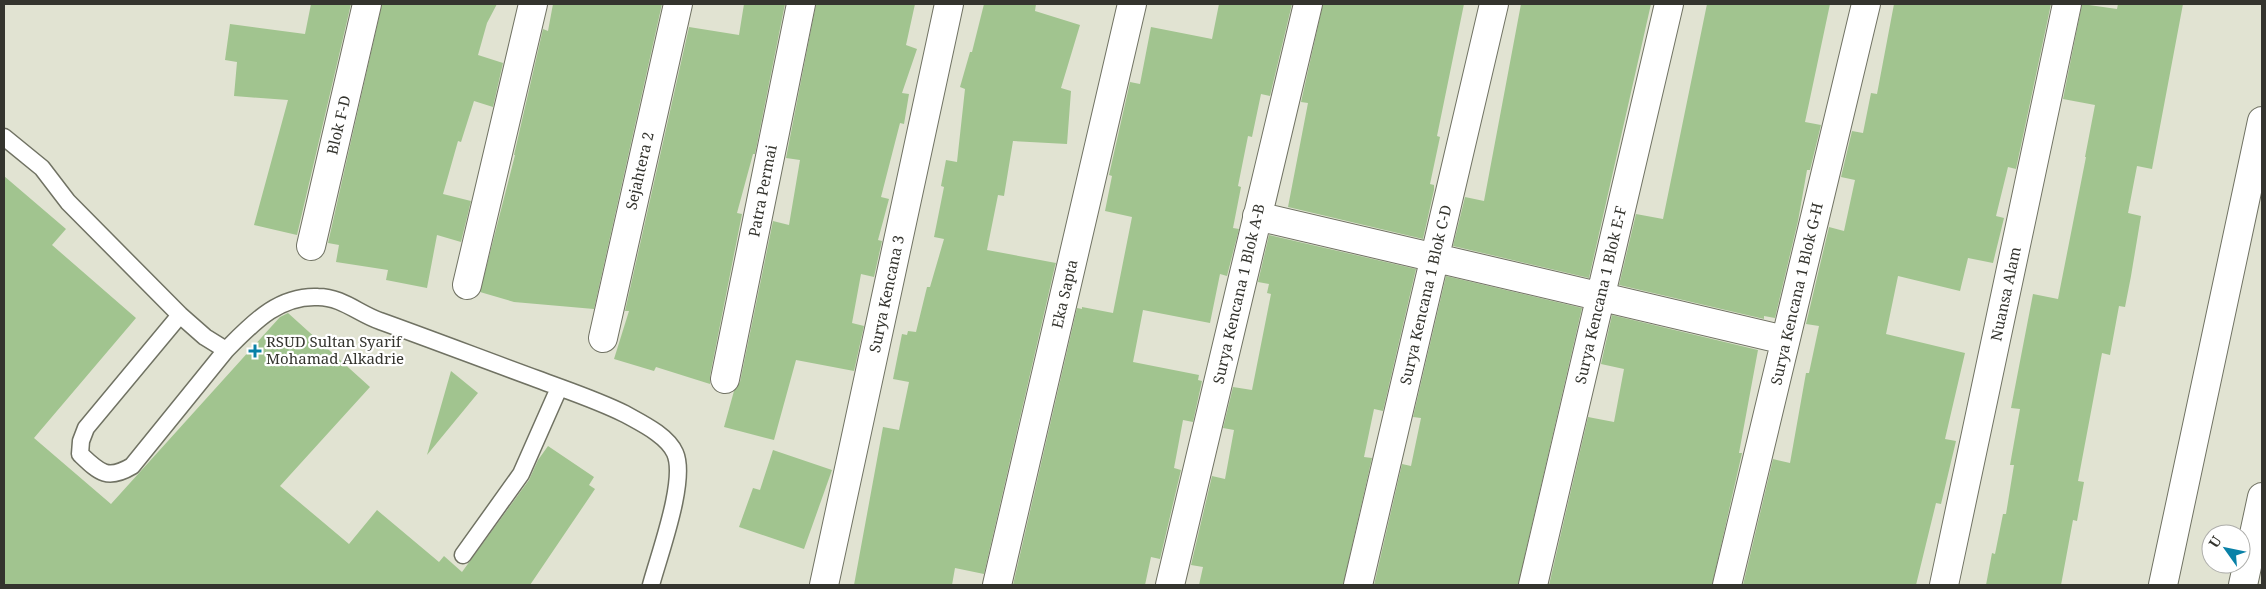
<svg xmlns="http://www.w3.org/2000/svg" width="2266" height="589" viewBox="0 0 2266 589" font-family="'Noto Serif',serif">
<rect width="100%" height="100%" fill="#e1e3d2"/>
<!-- building -->
<path fill="#a1c48f" d="M 311,4 L 351,4 L 297,235 L 254,225 L 288,100 L 234,96 L 237,62 L 225,60 L 230,24 L 305,34 Z
M 382,4 L 497,4 L 487,23 L 478,55 L 503,63 L 493,107 L 474,101 L 461,142 L 458,141 L 443,194 L 471,201 L 461,242 L 437,235 L 427,288 L 386,280 L 388,270 L 336,262 L 339,245 L 328,243 Z
M 553,4 L 662,4 L 594,309 L 514,302 L 480,292 L 515,155 L 514,155 L 543,29 L 548,31 Z
M 744,4 L 785,4 L 755,154 L 753,154 L 737,213 L 742,214 L 710,376 L 710,384 L 656,367 L 654,371 L 614,359 L 629,311 L 625,311 L 689,27 L 739,35 Z
M 816,4 L 915,4 L 906,45 L 917,49 L 902,93 L 909,94 L 904,124 L 900,123 L 881,197 L 889,199 L 878,240 L 882,241 L 874,277 L 861,274 L 852,323 L 864,326 L 854,371 L 796,360 L 774,440 L 724,427 L 734,391 L 740,382 L 773,221 L 789,225 L 800,160 L 786,158 Z
M 984,4 L 1036,4 L 1035,11 L 1080,25 L 1061,88 L 1071,91 L 1067,144 L 1013,141 L 1004,196 L 998,195 L 987,250 L 1056,263 L 1055,266 L 984,574 L 955,568 L 952,585 L 854,585 L 883,427 L 899,430 L 909,382 L 893,379 L 902,334 L 907,335 L 908,331 L 916,332 L 927,287 L 930,287 L 944,239 L 934,237 L 944,187 L 941,186 L 946,160 L 957,162 L 965,89 L 960,87 L 970,52 L 972,52 Z
M 1219,4 L 1292,4 L 1270,96 L 1261,94 L 1252,137 L 1248,136 L 1238,186 L 1241,187 L 1233,228 L 1239,229 L 1227,276 L 1220,274 L 1210,323 L 1143,310 L 1133,362 L 1199,375 L 1198,380 L 1202,381 L 1193,422 L 1183,420 L 1174,468 L 1181,470 L 1160,559 L 1151,557 L 1145,585 L 1013,585 L 1077,308 L 1082,309 L 1082,307 L 1113,313 L 1132,217 L 1105,211 L 1112,176 L 1109,175 L 1130,82 L 1140,84 L 1151,27 L 1212,39 Z
M 1323,4 L 1464,4 L 1437,136 L 1440,137 L 1430,184 L 1434,185 L 1434,190 L 1423,239 L 1288,207 L 1308,103 L 1301,102 Z
M 1521,4 L 1651,4 L 1589,278 L 1453,246 L 1465,197 L 1484,201 Z
M 1707,4 L 1830,4 L 1805,122 L 1821,125 L 1810,170 L 1807,170 L 1798,221 L 1775,318 L 1764,316 L 1764,319 L 1619,285 L 1636,214 L 1663,219 Z
M 1894,4 L 2051,4 L 2016,169 L 2008,167 L 1996,216 L 2004,218 L 1993,263 L 1968,258 L 1960,291 L 1898,276 L 1886,334 L 1965,353 L 1945,439 L 1956,441 L 1941,504 L 1936,503 L 1916,585 L 1743,585 L 1773,459 L 1790,463 L 1806,373 L 1809,373 L 1819,326 L 1806,324 L 1829,227 L 1844,231 L 1855,180 L 1841,177 L 1852,131 L 1863,133 L 1871,93 L 1877,94 Z
M 2082,4 L 2117,9 L 2118,4 L 2183,4 L 2152,169 L 2137,166 L 2128,213 L 2141,216 L 2131,276 L 2125,307 L 2119,306 L 2110,355 L 2102,353 L 2078,481 L 2084,482 L 2077,521 L 2073,520 L 2061,585 L 1986,585 L 1992,553 L 1995,554 L 2003,514 L 2006,514 L 2014,465 L 2010,465 L 2020,409 L 2011,408 L 2033,294 L 2058,299 L 2086,157 L 2085,157 L 2095,105 L 2063,99 Z
M 4,176 L 66,229 L 52,245 L 136,318 L 34,438 L 111,504 L 280,317 L 288,313 L 370,387 L 280,486 L 349,544 L 377,510 L 439,562 L 444,556 L 462,572 L 529,480 L 538,460 L 548,446 L 594,477 L 589,485 L 595,489 L 530,585 L 4,585 Z
M 1269,235 L 1416,269 L 1383,411 L 1374,409 L 1364,457 L 1372,458 L 1343,585 L 1199,585 L 1203,567 L 1191,565 L 1212,476 L 1225,479 L 1234,430 L 1223,428 L 1233,387 L 1252,390 L 1271,294 L 1267,293 L 1269,284 L 1258,282 Z
M 1446,276 L 1582,308 L 1518,585 L 1374,585 L 1402,464 L 1411,466 L 1421,418 L 1413,417 Z
M 1612,315 L 1758,350 L 1739,453 L 1742,453 L 1712,585 L 1549,585 L 1588,417 L 1614,422 L 1624,369 L 1601,364 Z
M 451,371 L 478,393 L 427,455 Z
M 773,450 L 832,470 L 804,549 L 739,527 L 753,488 L 760,490 Z"/>
<g fill="none" stroke-linecap="round" stroke-linejoin="round">
<!-- lane casing -->
<g stroke="#707263" stroke-width="19">
<path id="lane" d="M 4,137 L 42,168 L 68,202 L 180,315 L 205,337 L 226,350 C 252,324 278,295 318,297 C 342,297 359,314 380,321 C 433,340 485,360 537,379 C 566,390 597,400 625,414 C 641,423 667,435 675,453 C 687,480 659,555 651,585
M 180,315 L 86,428 L 81,441 L 80,454 C 99,472 107,481 132,466 L 226,350
M 463,555 L 521,474 L 559,388"/>
</g>
<!-- street casing -->
<g stroke="#707263" stroke-width="30">
<path id="street" d="M 1257,216 L 1785,340
M 311,246 L 367,4
M 467,285 L 533,4
M 603,338 L 678,4
M 725,379 L 801,4
M 824,585 L 949,4
M 997,585 L 1132,4
M 1170,585 L 1308,4
M 1358,585 L 1494,4
M 1533,585 L 1669,4
M 1727,585 L 1866,4
M 1944,585 L 2067,4
M 2163,585 L 2262,121
M 2243,585 L 2262,497"/>
</g>
<!-- lane -->
<use href="#lane" stroke="#fff" stroke-width="16"/>
<!-- street -->
<use href="#street" stroke="#fff" stroke-width="28"/>
</g>
<!-- markers -->
<path fill="#0981a7" stroke="#fff" stroke-width="2" d="M252.5 343.5h5v5h5v5h-5v5h-5v-5h-5v-5h5z"/>
<g text-anchor="middle" stroke-width="4.5" stroke-linejoin="round" paint-order="stroke">
<!-- street labels -->
<g font-size="15" fill="#34342e" stroke="#fff">
<text transform="translate(339 125) rotate(-77)" y="5">Blok F-D</text>
<text transform="translate(640 171) rotate(-77)" y="5">Sejahtera 2</text>
<text transform="translate(763 191) rotate(-79)" y="5">Patra Permai</text>
<text transform="translate(887 294) rotate(-78)" y="5">Surya Kencana 3</text>
<text transform="translate(1065 294) rotate(-77)" y="5">Eka Sapta</text>
<text transform="translate(1239 294) rotate(-77)" y="5">Surya Kencana 1 Blok A-B</text>
<text transform="translate(1797 294) rotate(-77)" y="5">Surya Kencana 1 Blok G-H</text>
<text transform="translate(2006 294) rotate(-78)" y="5">Nuansa Alam</text>
<text transform="translate(1426 295) rotate(-77)" y="5">Surya Kencana 1 Blok C-D</text>
<text transform="translate(1601 295) rotate(-77)" y="5">Surya Kencana 1 Blok E-F</text>
</g>
<!-- poi labels -->
<g font-size="15" fill="#34342e" stroke="#fff" text-anchor="start">
<text x="266" y="347">RSUD Sultan Syarif<tspan x="266" dy="17">Mohamad Alkadrie</tspan></text>
</g>
</g>
<!-- border -->
<rect width="2266" height="589" fill="none" stroke="#34342e" stroke-width="10"/>
<!-- north arrow -->
<g transform="translate(2226 549) rotate(303)"><circle r="24" fill="#ffffff" stroke="#aeaeab"/>
<path d="M0-4L9 19L0 12L-9 19Z" fill="#0981a7"/>
<text y="-8" font-size="14" font-weight="bold" text-anchor="middle" fill="#34342e">U</text>
</g>
</svg>
